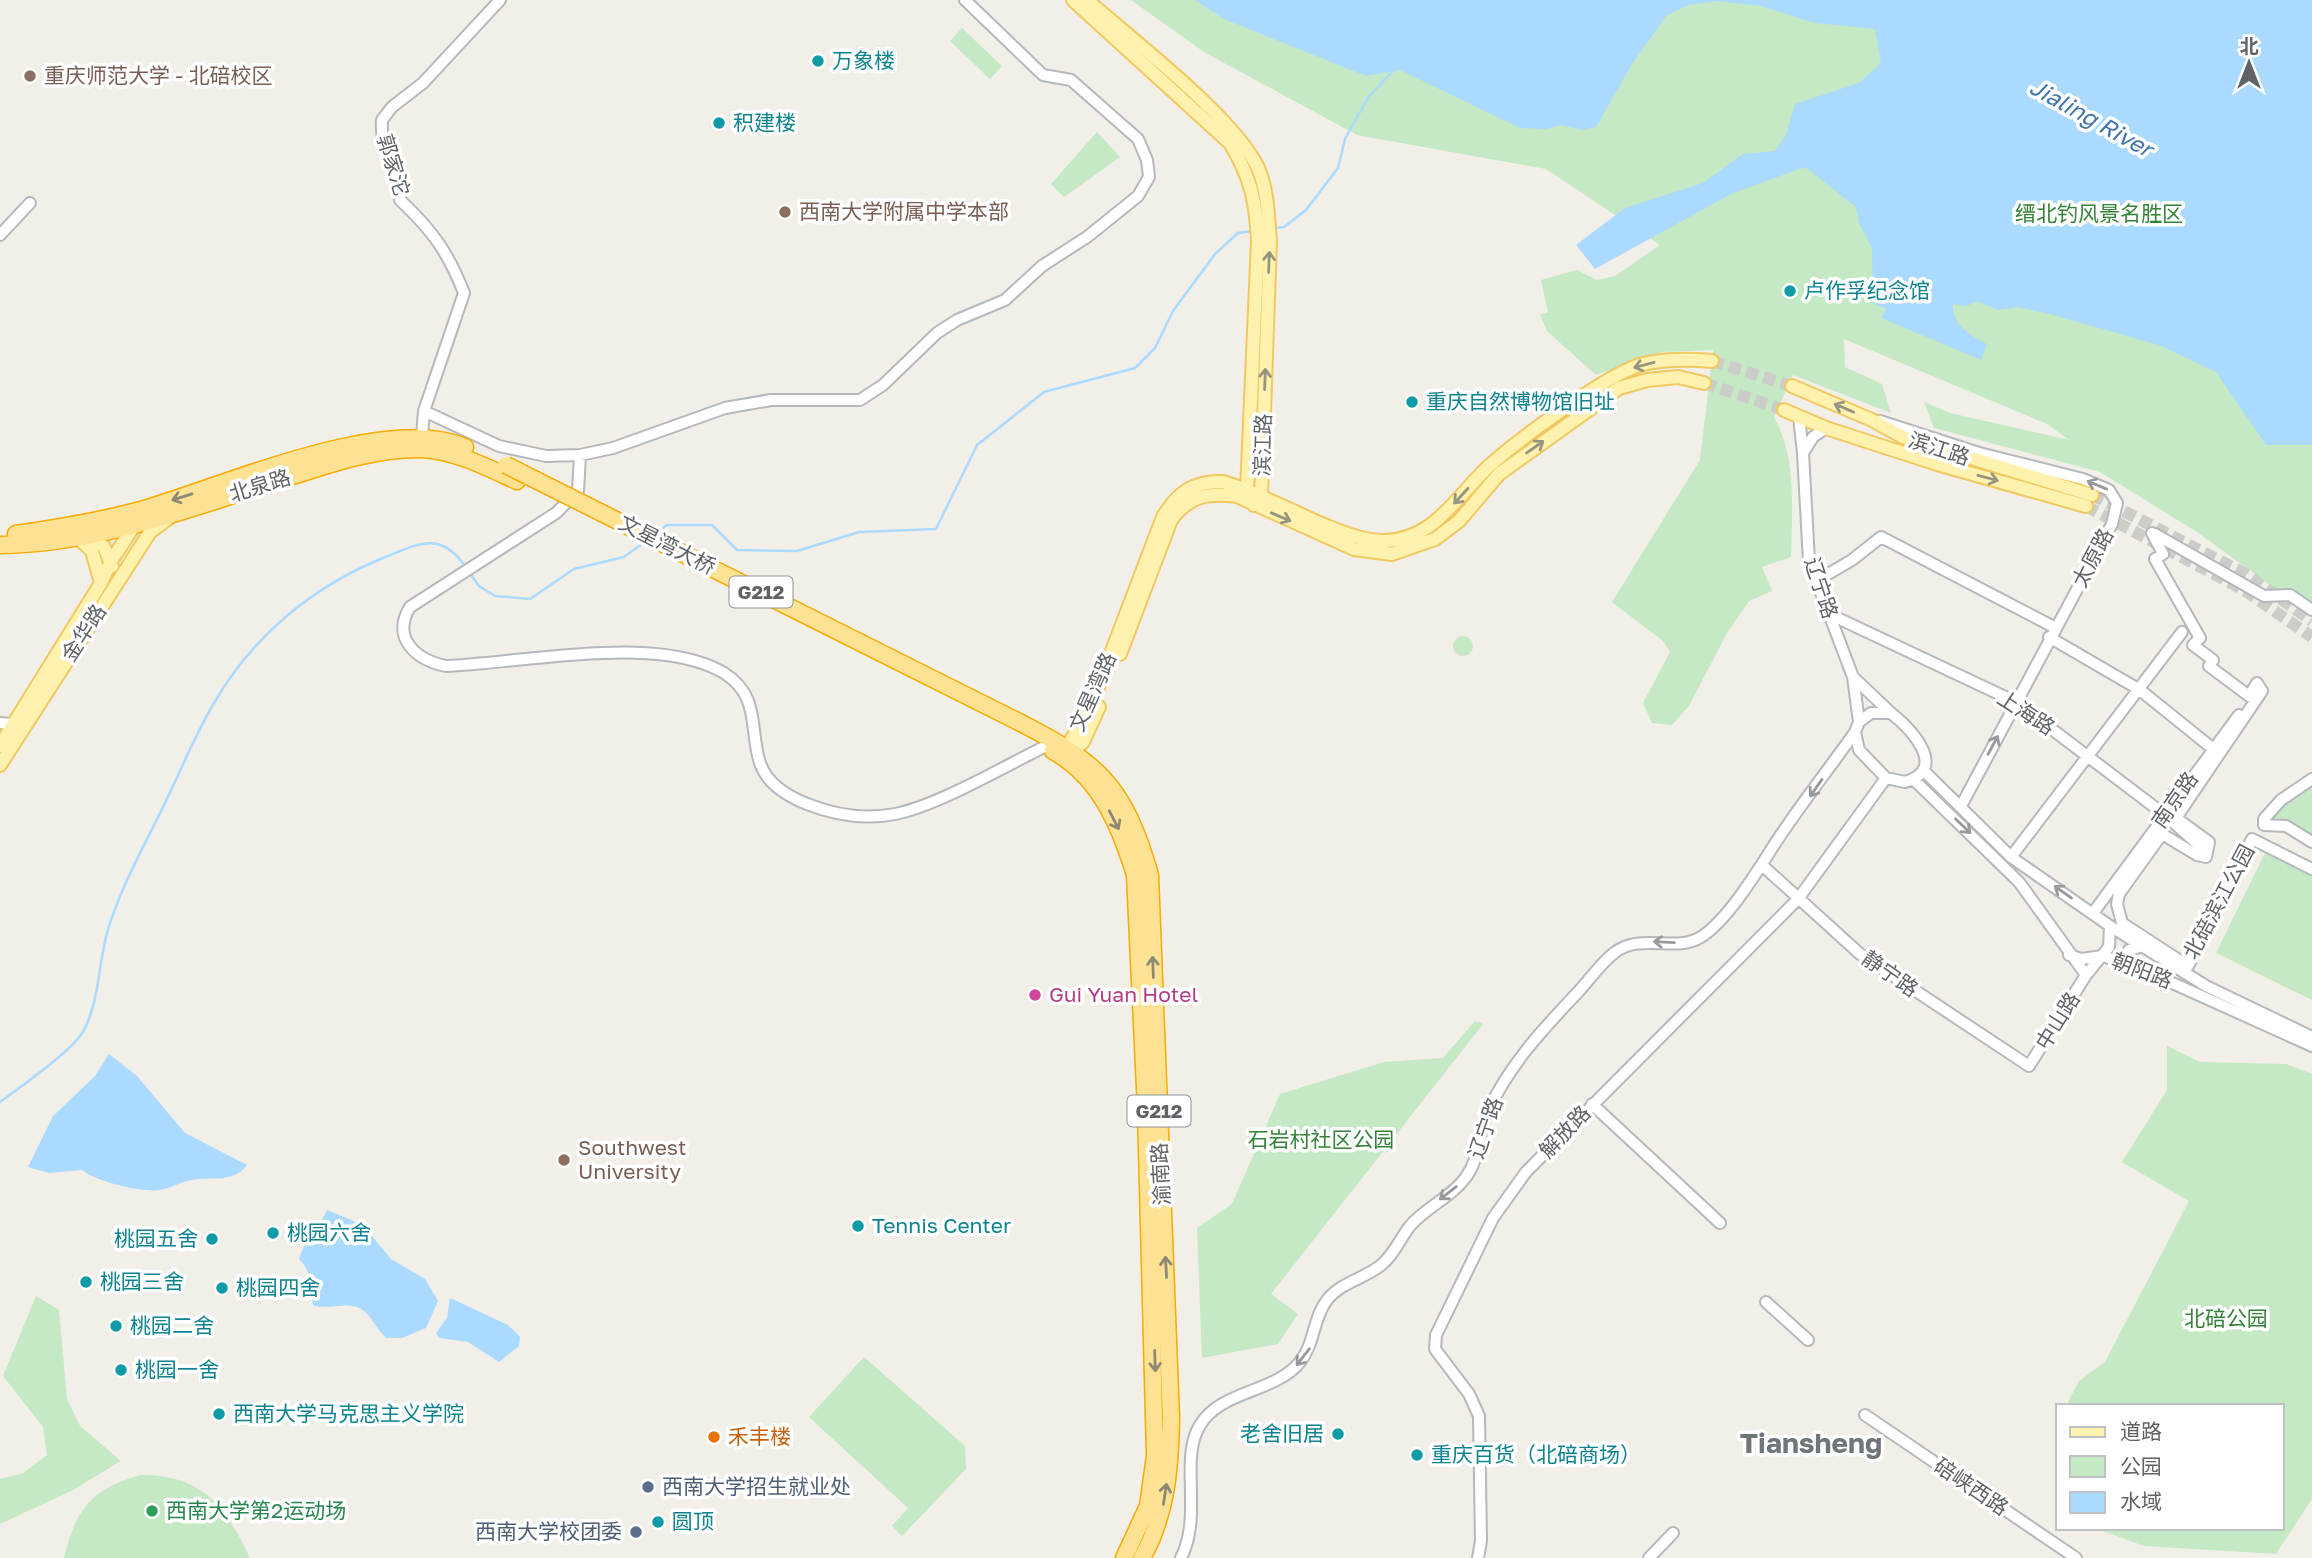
<svg xmlns="http://www.w3.org/2000/svg" width="2312" height="1558" viewBox="0 0 2312 1558" font-family="'Golos Text','Noto Sans SC',sans-serif">
<rect width="100%" height="100%" fill="#f1efe8"/>
<!-- green -->
<path fill="#c5e8c5" d="M 1131,0 L 2312,0 L 2312,615 L 2197,532 L 2100,472 L 1934,428 L 1924,402 L 1950,413 L 2069,440 L 2047,424 L 1844,339 L 1845,367 L 1882,384 L 1891,413 L 1793,375 L 1774,417 C 1797,458 1792,511 1791,557 L 1762,567 L 1772,591 L 1749,601 L 1727,633 L 1689,706 L 1672,725 L 1652,723 L 1643,703 L 1670,652 L 1663,641 L 1612,602 L 1700,460 L 1713,350 L 1662,352 L 1596,375 L 1547,331 L 1540,315 L 1548,312 L 1541,280 L 1577,270 L 1597,280 L 1615,276 L 1660,245 L 1546,169 L 1357,135 L 1204,52 Z
M 962,28 L 1002,66 L 990,79 L 950,41 Z
M 1097,132 L 1120,157 L 1064,197 L 1051,184 Z
M1453 646a10 10 0 1 1 20 0a10 10 0 1 1-20 0Z
M 2312,779 L 2312,839 L 2264,825 L 2274,807 Z
M 2265,853 L 2312,876 L 2312,1000 L 2216,953 Z
M 1475,1021 L 1483,1024 L 1271,1294 L 1298,1314 L 1278,1344 L 1202,1358 L 1197,1228 L 1232,1204 L 1280,1094 L 1384,1062 L 1443,1058 Z
M 2167,1046 L 2200,1062 L 2286,1064 L 2312,1074 L 2312,1499 L 2276,1554 L 2144,1546 L 2095,1528 L 2282,1528 L 2282,1406 L 2066,1406 L 2079,1381 L 2105,1362 L 2189,1201 L 2122,1162 L 2167,1090 Z
M 36,1296 L 59,1310 L 67,1399 L 80,1426 L 121,1461 L 73,1490 L 0,1524 L 0,1479 L 23,1473 L 47,1455 L 43,1427 L 3,1376 Z
M 864,1357 L 965,1446 L 966,1469 L 902,1536 L 892,1526 L 908,1508 L 809,1417 Z
M 141,1475 C 203,1475 225,1506 250,1558 L 64,1558 C 75,1510 92,1488 141,1475 Z"/>
<!-- water -->
<path fill="#aadaff" d="M 1195,0 L 2312,0 L 2312,445 L 2266,445 L 2216,372 L 2159,345 L 2050,314 L 2017,307 L 1998,310 L 1977,301 L 1967,306 L 1953,304 C 1952,325 1970,335 1987,344 L 1981,360 L 1881,318 L 1886,309 L 1873,303 L 1872,248 L 1859,223 L 1856,207 L 1805,167 L 1733,193 L 1595,269 L 1576,245 L 1625,208 L 1703,183 L 1743,154 L 1775,151 L 1786,135 L 1795,104 L 1859,83 L 1881,63 L 1875,29 L 1815,23 L 1761,6 L 1718,1 L 1688,5 L 1666,16 L 1632,64 L 1596,127 L 1582,130 L 1561,125 L 1546,129 L 1520,128 L 1400,70 L 1366,76 L 1224,19 Z
M 109,1054 L 137,1076 L 185,1133 L 247,1165 C 233,1184 211,1176 191,1180 C 181,1182 171,1188 160,1190 C 143,1193 94,1181 82,1170 L 49,1173 L 28,1167 L 53,1116 L 95,1076 Z
M 327,1210 L 363,1225 L 391,1259 L 425,1279 L 438,1301 L 426,1328 L 402,1338 L 387,1338 C 376,1330 371,1313 359,1308 C 345,1301 328,1311 313,1305 C 309,1286 314,1274 299,1259 C 302,1245 320,1226 327,1210 Z
M 450,1298 L 508,1325 L 520,1337 L 519,1346 L 499,1362 L 468,1342 L 439,1338 L 436,1333 L 447,1318 Z"/>
<g fill="none" stroke-linecap="round" stroke-linejoin="round">
<!-- stream -->
<path stroke="#aadaff" stroke-width="2.5" d="M 1273,228 L 1284,227 L 1306,210 L 1338,168 L 1345,139 L 1369,96 L 1394,70
M 657,533 L 667,525 L 712,525 L 737,550 L 797,551 L 859,532 L 936,529 L 977,445 L 1044,392 L 1135,368 L 1155,348 L 1173,311 L 1215,254 L 1238,233 L 1252,231
M 469,572 L 479,586 L 495,596 L 530,599 L 574,569 L 624,557 L 646,541
M 0,1102 C 19,1088 75,1049 84,1030 C 101,997 98,957 110,923 C 124,881 146,842 165,803 C 181,770 195,735 214,703 C 253,636 312,587 383,558 C 418,544 440,530 465,566"/>
<!-- major-tunnel -->
<path stroke="#ccccc8" stroke-width="12" stroke-dasharray="12 6" stroke-linecap="butt" d="M 1712,361 L 1792,386
M 1704,383 L 1784,410
M 2092,495 L 2244,573 L 2312,621
M 2086,506 L 2244,590 L 2312,637"/>
<!-- minor casing -->
<g stroke="#b5b8bc" stroke-width="14">
<path id="minor" d="M 0,235 L 30,203
M 424,411 L 499,446 L 546,456 L 580,455 L 613,448 L 725,408 L 771,400 L 860,400 L 883,385 L 937,333 L 957,320 L 1005,300 L 1042,266 L 1087,237 L 1138,196 L 1149,177 L 1147,160 L 1138,139 L 1071,80 L 1043,75 L 965,0
M 1799,417 L 1803,453 L 1813,437 L 1826,428
M 1880,421 L 1979,453 L 2083,479 L 2109,490 L 2117,503 L 2112,524 L 1961,806
M 422,437 L 424,411 L 464,293 C 448,252 432,230 400,200 C 402,165 379,152 382,120 L 392,107 L 423,83 L 500,0
M 1803,453 L 1809,561 L 1853,677
M 580,455 L 578,491 L 556,513 L 410,607 C 391,638 416,660 446,666 C 523,663 658,633 724,673 C 761,696 749,730 760,763 C 767,784 787,796 807,804 C 835,815 865,820 895,814 C 937,806 1005,766 1046,746
M 2152,533 L 2163,554 L 2155,559 L 2200,638 L 2193,645 L 2213,660 L 2209,666 L 2249,696 L 2257,683 L 2262,691 L 2176,818 L 2209,842 L 2206,857 L 2197,855 L 2162,834 L 2119,894 L 2117,904 L 2122,923 L 2188,966 L 2252,839 L 2312,869
M 2155,534 L 2264,596 L 2290,595 L 2312,610
M 1816,581 L 1852,560 L 1881,537 L 2054,627
M 1829,614 L 2016,702 L 2165,815 L 2200,846
M 2049,637 L 2140,690 L 2212,748
M 1859,722 L 1871,713 L 1891,713 C 1910,728 1950,769 1905,782 L 1886,778 L 1859,750 L 1855,732 L 1859,722 L 1853,677 L 1891,713
M 0,723 L 21,725
M 1923,770 L 2011,857 L 2110,926 L 2206,986 L 2312,1037
M 1913,779 L 2019,882 L 2086,975 L 2109,947 L 2110,926
M 2312,779 L 2281,800 L 2264,819 L 2264,825 L 2286,826 L 2312,842
M 2011,857 L 2182,632
M 1763,866 L 1860,954 L 2029,1066 L 2086,975
M 2093,913 L 2239,715
M 2069,955 L 2081,959 L 2103,956 L 2137,967 L 2312,1046
M 2130,965 L 2129,950 L 2143,946
M 1592,1104 L 1720,1223
M 1766,1302 L 1808,1340
M 1865,1415 L 2076,1558
M 1181,1558 C 1203,1515 1179,1459 1200,1425 C 1221,1390 1275,1393 1300,1362 C 1315,1343 1313,1318 1327,1300 C 1340,1283 1363,1279 1380,1266 C 1394,1255 1399,1240 1410,1226 C 1426,1207 1452,1197 1466,1177 C 1480,1158 1478,1135 1487,1113 C 1509,1065 1543,1029 1579,991 C 1590,979 1601,963 1614,953 C 1641,932 1675,953 1701,937 C 1726,921 1753,878 1769,853 C 1795,811 1827,772 1855,732
M 1478,1558 L 1481,1541 L 1479,1416 L 1469,1394 L 1435,1349 L 1436,1335 L 1493,1218 L 1526,1172 L 1798,899 L 1886,778
M 1649,1558 L 1673,1533"/>
</g>
<!-- major casing -->
<g stroke="#f2c960" stroke-width="16">
<path id="major" d="M 1073,0 L 1230,143 C 1251,178 1256,201 1258,241 L 1247,490 L 1254,505 L 1261,496 L 1270,242 C 1268,218 1268,191 1258,168 C 1234,117 1132,40 1087,0
M 1792,386 L 1872,420 L 1903,437 L 2092,495
M 1784,410 L 1826,428 L 1937,464 L 2086,506
M 86,530 L 104,547 L 112,566
M 101,583 L 111,561 L 138,520
M 1120,654 L 1171,520 C 1188,496 1208,492 1237,496 L 1354,549 L 1392,554 L 1435,539 L 1459,521 L 1499,474 L 1619,388 L 1647,380 L 1678,377 L 1704,383
M 0,746 L 101,583 L 92,551 L 77,537
M 1066,757 C 1066,741 1081,728 1088,714 L 1163,517 C 1178,492 1194,481 1223,482 C 1268,494 1342,542 1383,541 C 1433,541 1456,497 1488,467 C 1515,442 1610,372 1643,364 C 1665,359 1689,359 1712,361
M 1066,758 L 1083,742 L 1099,707
M 0,765 L 150,532 L 169,518"/>
</g>
<!-- highway casing -->
<g stroke="#f9ab00" stroke-width="19">
<path id="highway" d="M 16,534 C 58,528 100,521 141,510 C 224,486 386,413 465,447
M 0,545 C 98,544 191,508 283,479 C 328,465 374,448 422,449 C 456,451 486,467 517,481
M 1015,720 C 1098,762 1124,784 1150,875 L 1171,1418 C 1170,1468 1167,1514 1142,1558
M 1053,751 C 1100,777 1120,826 1135,875 L 1146,1110 L 1155,1456 L 1148,1506 L 1124,1558"/>
</g>
<!-- minor -->
<use href="#minor" stroke="#fff" stroke-width="10"/>
<!-- major -->
<use href="#major" stroke="#fff2af" stroke-width="12"/>
<!-- highway -->
<use href="#highway" stroke="#fde293" stroke-width="16"/>
<!-- highway-bridge casing -->
<g stroke="#f9ab00" stroke-width="19" stroke-linecap="butt">
<path id="highway-bridge" d="M 506,465 L 1015,720"/>
</g>
<!-- highway-bridge -->
<use href="#highway-bridge" stroke="#fde293" stroke-width="16"/>
</g>
<!-- one-way arrows -->
<defs><path id="oneway-shaft" d="M-6 0H5M1.5-3L5.5 0L1.5 3" fill="none" stroke-width="1.6" stroke-linecap="round" stroke-linejoin="round" transform="scale(1.75)"/></defs>
<g stroke="#979581">
<use href="#oneway-shaft" transform="translate(1269 262) rotate(-88)"/>
<use href="#oneway-shaft" transform="translate(1644 365) rotate(165)"/>
<use href="#oneway-shaft" transform="translate(1265 379) rotate(-88)"/>
<use href="#oneway-shaft" transform="translate(1844 408) rotate(-157)"/>
<use href="#oneway-shaft" transform="translate(1535 447) rotate(-35)"/>
<use href="#oneway-shaft" transform="translate(1988 478) rotate(15)"/>
<use href="#oneway-shaft" transform="translate(1461 496) rotate(132)"/>
<use href="#oneway-shaft" transform="translate(1281 517) rotate(23)"/>
</g>
<g stroke="#979a9d">
<use href="#oneway-shaft" transform="translate(2097 485) rotate(-157)"/>
<use href="#oneway-shaft" transform="translate(1993 745) rotate(-62)"/>
<use href="#oneway-shaft" transform="translate(1816 788) rotate(125)"/>
<use href="#oneway-shaft" transform="translate(1963 826) rotate(44)"/>
<use href="#oneway-shaft" transform="translate(2063 892) rotate(-145)"/>
<use href="#oneway-shaft" transform="translate(1664 942) rotate(-177)"/>
<use href="#oneway-shaft" transform="translate(1448 1193) rotate(142)"/>
<use href="#oneway-shaft" transform="translate(1303 1357) rotate(128)"/>
</g>
<g stroke="#8e8975">
<use href="#oneway-shaft" transform="translate(182 497) rotate(163)"/>
<use href="#oneway-shaft" transform="translate(1114 820) rotate(63)"/>
<use href="#oneway-shaft" transform="translate(1153 967) rotate(-92)"/>
<use href="#oneway-shaft" transform="translate(1166 1267) rotate(-93)"/>
<use href="#oneway-shaft" transform="translate(1155 1361) rotate(88)"/>
<use href="#oneway-shaft" transform="translate(1165 1494) rotate(-81)"/>
</g>
<!-- markers -->
<g fill="#0f9aa8" stroke="#fff" stroke-width="2.5">
<circle cx="818" cy="61" r="7"/>
<circle cx="719" cy="123" r="7"/>
<circle cx="1790" cy="291" r="7"/>
<circle cx="1412" cy="402" r="7"/>
<circle cx="858" cy="1226" r="7"/>
<circle cx="273" cy="1233" r="7"/>
<circle cx="212" cy="1239" r="7"/>
<circle cx="86" cy="1282" r="7"/>
<circle cx="222" cy="1288" r="7"/>
<circle cx="116" cy="1326" r="7"/>
<circle cx="121" cy="1370" r="7"/>
<circle cx="219" cy="1414" r="7"/>
<circle cx="1338" cy="1434" r="7"/>
<circle cx="1417" cy="1455" r="7"/>
<circle cx="658" cy="1522" r="7"/>
</g>
<g fill="#8d6e63" stroke="#fff" stroke-width="2.5">
<circle cx="30" cy="76" r="7"/>
<circle cx="785" cy="212" r="7"/>
<circle cx="564" cy="1160" r="7"/>
</g>
<circle fill="#d1479c" stroke="#fff" stroke-width="2.5" cx="1035" cy="995" r="7"/>
<circle fill="#e8710a" stroke="#fff" stroke-width="2.5" cx="714" cy="1437" r="7"/>
<g fill="#5c6f8a" stroke="#fff" stroke-width="2.5">
<circle cx="648" cy="1487" r="7"/>
<circle cx="636" cy="1532" r="7"/>
</g>
<circle fill="#2e9e5b" stroke="#fff" stroke-width="2.5" cx="152" cy="1511" r="7"/>
<g text-anchor="middle" stroke-width="7" stroke-linejoin="round" paint-order="stroke">
<!-- shield labels -->
<g fill="#fff" stroke="#8f9295" stroke-width="2">
<rect x="729.5" y="576.5" width="63" height="31" rx="5"/>
<rect x="1127.5" y="1095.5" width="63" height="31" rx="5"/>
</g>
<g font-size="19" font-weight="bold" fill="#5f6368">
<text x="761" y="599">G212</text>
<text x="1159" y="1118">G212</text>
</g>
<!-- culture labels -->
<g font-size="21" fill="#0d838f" stroke="#fff" text-anchor="start">
<text x="832" y="68">万象楼</text>
<text x="733" y="130">积建楼</text>
<text x="1804" y="298">卢作孚纪念馆</text>
<text x="1426" y="409">重庆自然博物馆旧址</text>
<text x="872" y="1233">Tennis Center</text>
<text x="287" y="1240">桃园六舍</text>
<text x="198" y="1246" text-anchor="end">桃园五舍</text>
<text x="100" y="1289">桃园三舍</text>
<text x="236" y="1295">桃园四舍</text>
<text x="130" y="1333">桃园二舍</text>
<text x="135" y="1377">桃园一舍</text>
<text x="233" y="1421">西南大学马克思主义学院</text>
<text x="1324" y="1441" text-anchor="end">老舍旧居</text>
<text x="1431" y="1462">重庆百货（北碚商场）</text>
<text x="672" y="1529">圆顶</text>
</g>
<!-- education labels -->
<g font-size="21" fill="#785e54" stroke="#fff" text-anchor="start">
<text x="44" y="83">重庆师范大学 - 北碚校区</text>
<text x="799" y="219">西南大学附属中学本部</text>
<text x="578" y="1155">Southwest<tspan x="578" dy="24">University</tspan></text>
</g>
<!-- street labels -->
<g font-size="21" fill="#5f6368" stroke="#fff">
<text transform="translate(393 165) rotate(73)" y="7">郭家沱</text>
<text transform="translate(1263 445) rotate(-88)" y="7">滨江路</text>
<text transform="translate(1939 449) rotate(18)" y="7">滨江路</text>
<text transform="translate(260 486) rotate(-17)" y="7">北泉路</text>
<text transform="translate(667 545) rotate(27)" y="7">文星湾大桥</text>
<text transform="translate(2093 558) rotate(-62)" y="7">太原路</text>
<text transform="translate(1821 588) rotate(72)" y="7">辽宁路</text>
<text transform="translate(84 633) rotate(-57)" y="7">金华路</text>
<text transform="translate(1093 692) rotate(-66)" y="7">文星湾路</text>
<text transform="translate(2026 713) rotate(33)" y="7">上海路</text>
<text transform="translate(2175 800) rotate(-55)" y="7">南京路</text>
<text transform="translate(2219 902) rotate(-62)" y="7">北碚滨江公园</text>
<text transform="translate(2142 971) rotate(21)" y="7">朝阳路</text>
<text transform="translate(1890 974) rotate(35)" y="7">静宁路</text>
<text transform="translate(2058 1021) rotate(-58)" y="7">中山路</text>
<text transform="translate(1486 1128) rotate(-71)" y="7">辽宁路</text>
<text transform="translate(1565 1132) rotate(-46)" y="7">解放路</text>
<text transform="translate(1161 1174) rotate(-93)" y="7">渝南路</text>
<text transform="translate(1971 1487) rotate(34)" y="7">碚峡西路</text>
</g>
<!-- park labels -->
<g font-size="21" fill="#348238" stroke="#fff">
<text x="2099" y="221">缙北钓风景名胜区</text>
<text x="1321" y="1147">石岩村社区公园</text>
<text x="2226" y="1326">北碚公园</text>
</g>
<!-- hotel labels -->
<g font-size="21" fill="#b23c85" stroke="#fff" text-anchor="start">
<text x="1049" y="1002">Gui Yuan Hotel</text>
</g>
<!-- food labels -->
<g font-size="21" fill="#c56008" stroke="#fff" text-anchor="start">
<text x="728" y="1444">禾丰楼</text>
</g>
<!-- service labels -->
<g font-size="21" fill="#4e5e75" stroke="#fff" text-anchor="start">
<text x="662" y="1494">西南大学招生就业处</text>
<text x="622" y="1539" text-anchor="end">西南大学校团委</text>
</g>
<!-- leisure labels -->
<g font-size="21" fill="#27864d" stroke="#fff" text-anchor="start">
<text x="166" y="1518">西南大学第2运动场</text>
</g>
<!-- water labels -->
<g font-size="23" font-style="italic" fill="#4174aa" stroke="#fff">
<text transform="translate(2091 118) rotate(29)" y="8">Jialing River</text>
</g>
<!-- district labels -->
<g font-size="28" font-weight="bold" fill="#70757a" stroke="#fff">
<text x="1811" y="1453">Tiansheng</text>
</g>
</g>
<!-- legend -->
<rect x="2056" y="1404" width="228" height="126" fill="#ffffff" stroke="#bfc1c3" stroke-width="2"/>
<rect x="2070" y="1427" width="35" height="10" fill="#fff2af" stroke="#bfc1c3" stroke-width="2"/>
<text x="2120" y="1439" font-size="21" fill="#5f6368">道路</text>
<rect x="2070" y="1456" width="35" height="21" fill="#c5e8c5" stroke="#bfc1c3" stroke-width="2"/>
<text x="2120" y="1474" font-size="21" fill="#5f6368">公园</text>
<rect x="2070" y="1492" width="35" height="21" fill="#aadaff" stroke="#bfc1c3" stroke-width="2"/>
<text x="2120" y="1509" font-size="21" fill="#5f6368">水域</text>
<!-- north arrow -->
<g transform="translate(2249 63)" stroke="#ffffff" stroke-width="5" paint-order="stroke">
<path d="M0-5L12 26L0 18L-12 26Z" fill="#5f6368"/>
<text y="-10" font-size="19" font-weight="bold" text-anchor="middle" fill="#5f6368">北</text>
</g>
</svg>
